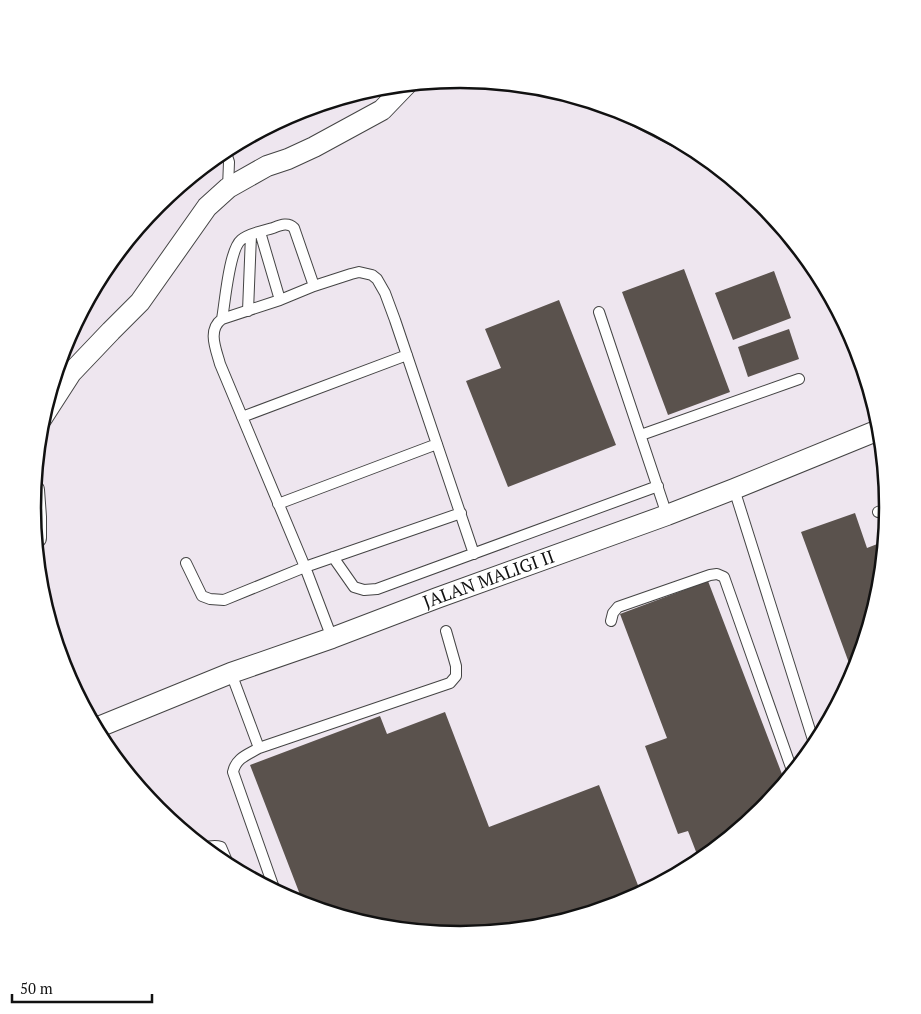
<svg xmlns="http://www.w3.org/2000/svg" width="921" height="1014" viewBox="0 0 921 1014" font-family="'PT Serif',serif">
<rect width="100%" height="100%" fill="#fffdf5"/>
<!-- industrial -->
<path fill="#eee6ef" d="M34 507a427 427 0 1 1 854 0a427 427 0 1 1-854 0Z"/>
<!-- building -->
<path fill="#5a524d" d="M 684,269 L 730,392 L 668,415 L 622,292 Z
M 774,271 L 791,318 L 733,340 L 715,293 Z
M 559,300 L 616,445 L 508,487 L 466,381 L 501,368 L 485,329 Z
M 789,329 L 799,359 L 748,377 L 738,347 Z
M 855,513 L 867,548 L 885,541 L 880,591 L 856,671 L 853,674 L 801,532 Z
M 708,581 L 785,782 L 763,810 L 700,862 L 688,831 L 678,834 L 645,746 L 667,738 L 620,614 Z
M 445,712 L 489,827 L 599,785 L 641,893 L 624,903 L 544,927 L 460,935 L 377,927 L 304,905 L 250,765 L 380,716 L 387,734 Z"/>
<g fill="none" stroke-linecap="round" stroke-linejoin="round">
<!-- lane casing -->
<g stroke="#444" stroke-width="12">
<path id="lane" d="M 608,107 L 707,158
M 225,150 L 229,162 L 228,188
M 260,232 L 280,300
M 248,311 L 251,235
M 599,312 L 667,515
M 222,319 C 225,303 229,250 241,240 C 249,233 263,231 273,228 C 281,225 288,222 294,228 L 314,286
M 242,417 L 407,355
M 641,435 L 799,379
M 734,489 L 815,746
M 278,504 L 437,444
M 878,512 L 888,508
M 333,557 L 354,587 L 364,590 L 377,589 L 658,486
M 186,563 L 202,596 L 210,599 L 224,600 L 305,567 L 461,513
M 611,621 L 613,613 L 618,607 L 710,575 L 717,574 L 724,577 L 793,773
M 332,638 L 305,567 L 220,364 C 216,349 207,330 222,319 L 280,300 L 314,286 L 351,274 L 359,272 L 372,275 L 377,279 L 385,293 L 395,320 L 474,554
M 231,673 L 259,748
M 204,848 C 210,846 215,845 221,847 L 229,866
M 275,891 L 233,772 C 236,758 247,755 259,748 L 450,683 L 456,676 L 456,666 L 446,631"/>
</g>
<!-- street casing -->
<g stroke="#444" stroke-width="22">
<g id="street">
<path d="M 42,418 L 71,373 L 111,331 L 140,302 L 207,207 L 228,188 L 267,166 L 288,159 L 314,147 L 382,110 L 407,84"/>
<path d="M 34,490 L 36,517 L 36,538"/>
<path id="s1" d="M 96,728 L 231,673 L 332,638 L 437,598 L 667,515 L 734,489 L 881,429"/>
</g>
</g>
<!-- lane -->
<use href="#lane" stroke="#fff" stroke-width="10"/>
<!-- street -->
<use href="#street" stroke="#fff" stroke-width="20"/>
</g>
<g text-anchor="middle" stroke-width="5" stroke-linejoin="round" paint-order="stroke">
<!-- street labels -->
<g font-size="18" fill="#111" stroke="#fff">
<text dy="6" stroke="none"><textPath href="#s1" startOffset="420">JALAN MALIGI II</textPath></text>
</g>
</g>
<!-- crop -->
<path d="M0 0H921V1014H0ZM41 507a419 419 0 1 1 838 0a419 419 0 1 1-838 0Z" fill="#fff" fill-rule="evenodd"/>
<path fill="none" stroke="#111" stroke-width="2.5" d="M41 507a419 419 0 1 1 838 0a419 419 0 1 1-838 0Z"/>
<!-- scale -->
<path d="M12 994v8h140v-8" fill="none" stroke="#111111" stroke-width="2.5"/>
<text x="20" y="994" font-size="15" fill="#111111" stroke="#ffffff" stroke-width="4" paint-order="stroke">50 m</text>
</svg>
